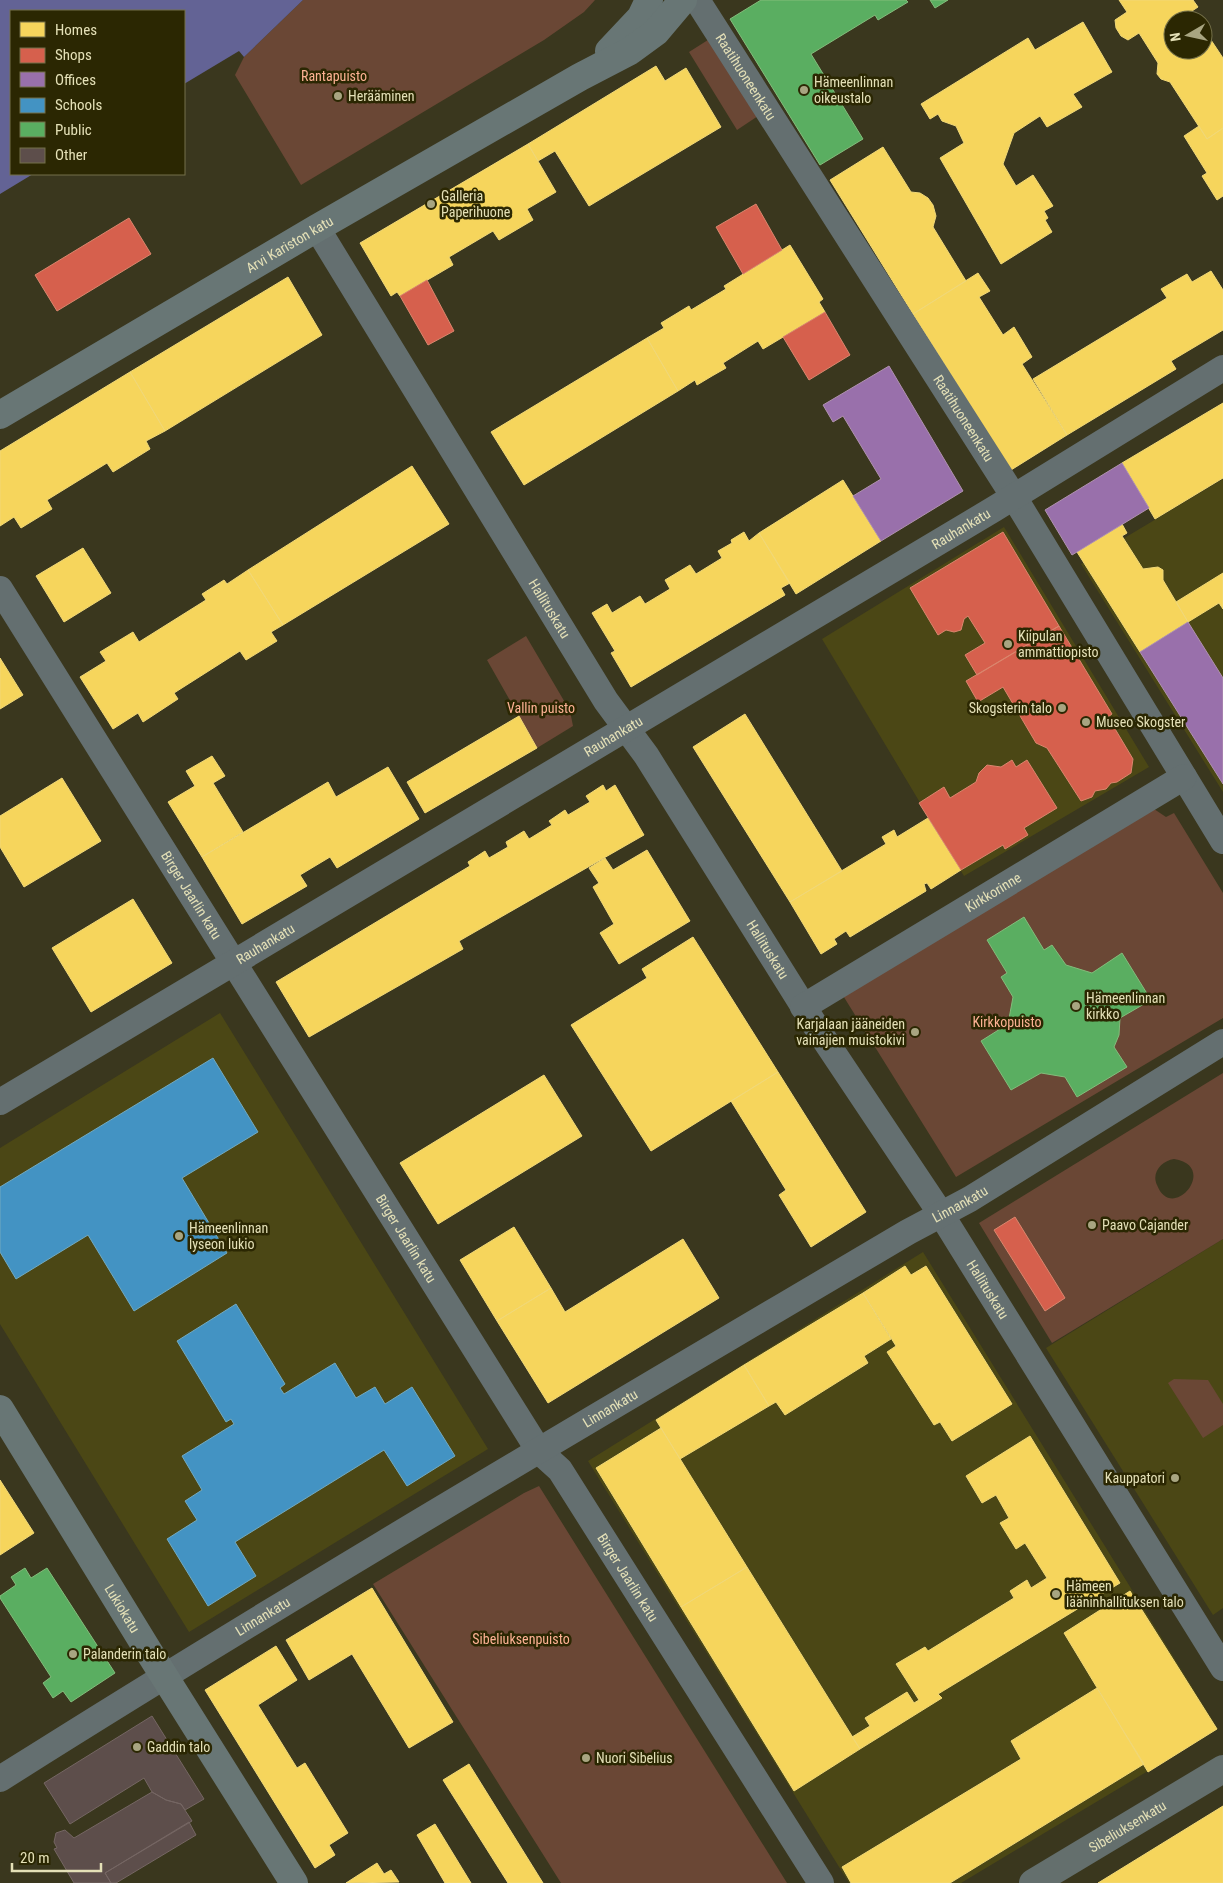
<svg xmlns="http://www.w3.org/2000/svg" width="1223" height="1883" viewBox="0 0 1223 1883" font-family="'Roboto Condensed',sans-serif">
<rect width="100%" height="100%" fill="#3a371e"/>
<!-- built -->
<path fill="#4b4715" d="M 1223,479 L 1223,792 L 1081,564 Z
M 1004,527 L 1149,767 L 964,876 L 822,639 Z
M 220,1013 L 488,1449 L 189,1632 L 0,1324 L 0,1148 Z
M 1223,1239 L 1223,1608 L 1213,1615 L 1046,1348 Z
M 923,1252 L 1218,1729 L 961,1883 L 849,1883 L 588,1461 Z"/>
<!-- green -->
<path fill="#6a4735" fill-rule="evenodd" d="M 303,0 L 595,0 L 584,12 L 544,40 L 301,185 L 235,75 L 244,57 Z
M 719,33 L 767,110 L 737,130 L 689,52 Z
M 526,636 L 570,711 L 573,726 L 537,748 L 487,660 Z
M 1154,809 L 1166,817 L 1174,813 L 1223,893 L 1223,1018 L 956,1177 L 842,994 Z
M 1223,1073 L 1223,1239 L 1052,1343 L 979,1223 ZM 1174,1159 C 1220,1166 1172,1224 1157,1185 C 1151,1172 1162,1161 1174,1159 Z
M 1174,1379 L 1208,1380 L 1223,1404 L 1223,1425 L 1203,1438 L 1168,1383 Z
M 539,1486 L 787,1883 L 561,1883 L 373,1584 L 524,1493 Z"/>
<!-- water -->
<path fill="#636395" d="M 0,0 L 303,0 L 244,57 L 239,51 L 184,84 L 184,11 L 11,11 L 11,174 L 33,174 L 0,194 Z"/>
<!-- homes -->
<path fill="#f6d55c" stroke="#f1d877" d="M 1119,0 L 1193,0 L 1198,7 L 1192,11 L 1198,20 L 1173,20 L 1173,50 L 1203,50 L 1203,28 L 1223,58 L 1223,128 L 1207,139 L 1170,82 L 1161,79 L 1157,74 L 1158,63 L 1139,33 L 1128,40 L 1121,36 L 1116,28 L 1115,20 L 1127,12 Z
M 1083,22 L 1112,72 L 1073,94 L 1082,107 L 1047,127 L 1040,116 L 1014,133 L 1003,164 L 1016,186 L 1033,175 L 1053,206 L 1044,211 L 1048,218 L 1045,220 L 1052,232 L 1001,264 L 940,158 L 964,143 L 956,126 L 942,121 L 938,114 L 930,119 L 921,104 L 1028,38 L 1035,50 Z
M 656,66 L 665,81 L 686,68 L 721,127 L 589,206 L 555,151 L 538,161 L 528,144 Z
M 1199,126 L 1207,139 L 1223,128 L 1223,196 L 1217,200 L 1202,176 L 1207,173 L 1184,136 Z
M 528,144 L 556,192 L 527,209 L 533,220 L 499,240 L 493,231 L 449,257 L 453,265 L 400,296 L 397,292 L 391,296 L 360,243 Z
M 883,147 L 911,192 L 920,193 L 928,198 L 933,205 L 936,216 L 933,227 L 966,281 L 913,314 L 830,180 Z
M 790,245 L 823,299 L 819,302 L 825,312 L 763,349 L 758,341 L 723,363 L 726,368 L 712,376 L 697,385 L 695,380 L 678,391 L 647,338 L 664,328 L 661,323 L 689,306 L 691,310 L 726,289 L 724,286 Z
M 1211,271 L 1223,290 L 1223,330 L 1171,361 L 1176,369 L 1067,435 L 1033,379 L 1167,298 L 1161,289 L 1187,274 L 1192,282 Z
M 978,273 L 990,291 L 979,297 L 1003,335 L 1014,327 L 1032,357 L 1022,364 L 1067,435 L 1011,470 L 913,314 Z
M 288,277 L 322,335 L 165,431 L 130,372 Z
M 647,338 L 678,391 L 524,485 L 491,432 Z
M 130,372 L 165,431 L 146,441 L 150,449 L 113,472 L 107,463 L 47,500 L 52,509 L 21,528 L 14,517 L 0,526 L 0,451 Z
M 1223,403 L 1223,478 L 1155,519 L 1122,463 Z
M 412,466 L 449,524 L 283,625 L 248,570 Z
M 843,480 L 881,541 L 796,594 L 759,533 Z
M 1122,524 L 1127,533 L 1122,536 L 1143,569 L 1158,567 L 1163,570 L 1163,580 L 1188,622 L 1140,652 L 1077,552 Z
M 744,532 L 749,541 L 759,533 L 790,583 L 781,588 L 785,595 L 631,687 L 611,653 L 615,651 L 592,613 L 607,604 L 612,613 L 640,596 L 645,604 L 670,589 L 665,580 L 690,565 L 696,574 L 722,558 L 718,551 L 732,543 L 731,540 Z
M 83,548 L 111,593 L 64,622 L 36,576 Z
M 248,570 L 283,625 L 271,632 L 277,641 L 246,660 L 240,651 L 174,693 L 178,699 L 143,722 L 138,713 L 113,729 L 80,677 L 106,661 L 100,652 L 133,632 L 139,642 L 206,600 L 202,594 L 224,580 L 227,584 Z
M 1223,573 L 1223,609 L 1219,603 L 1188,622 L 1176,602 Z
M 0,658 L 23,695 L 0,709 Z
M 745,714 L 842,871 L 790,902 L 693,747 Z
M 519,716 L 537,748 L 425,813 L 407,782 Z
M 212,756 L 225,776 L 213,783 L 243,832 L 202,857 L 168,802 L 195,786 L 186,771 Z
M 388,767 L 419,819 L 337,868 L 330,857 L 300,875 L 307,886 L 242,924 L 202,857 L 328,782 L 336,797 Z
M 62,778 L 101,841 L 24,887 L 0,847 L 0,816 Z
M 603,785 L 606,791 L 615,785 L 644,835 L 459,941 L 463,949 L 309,1037 L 276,982 L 470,866 L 468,862 L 485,851 L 489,858 L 508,847 L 506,842 L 524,831 L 529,839 L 552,825 L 549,821 L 565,810 L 568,815 L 590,802 L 586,796 Z
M 928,818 L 961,870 L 931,889 L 927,883 L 924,884 L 926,891 L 850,937 L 846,931 L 834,939 L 837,944 L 821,954 L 790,902 L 886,844 L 882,837 L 894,830 L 897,837 Z
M 647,850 L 690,921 L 619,964 L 600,933 L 614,924 L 593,887 L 599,883 L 589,868 L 605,858 L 613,870 Z
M 133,899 L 172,963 L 91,1012 L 52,948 Z
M 693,937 L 778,1072 L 651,1151 L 571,1025 L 647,978 L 642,969 Z
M 778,1072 L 866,1212 L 811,1247 L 779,1195 L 786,1190 L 731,1101 Z
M 544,1075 L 582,1136 L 438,1224 L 400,1163 Z
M 514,1227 L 551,1288 L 497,1321 L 460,1260 Z
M 683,1239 L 719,1298 L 548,1403 L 497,1321 L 551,1288 L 565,1312 Z
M 905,1266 L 911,1275 L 926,1266 L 1012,1404 L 952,1441 L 940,1422 L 934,1425 L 887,1352 L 896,1346 L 863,1293 Z
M 863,1293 L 891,1339 L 864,1356 L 868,1363 L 785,1415 L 776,1402 L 769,1406 L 744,1365 Z
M 744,1365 L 769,1406 L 680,1459 L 656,1420 Z
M 661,1428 L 747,1567 L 681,1607 L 596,1468 Z
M 1030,1436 L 1120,1583 L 938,1694 L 942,1698 L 860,1749 L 852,1737 L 870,1726 L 865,1718 L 907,1692 L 914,1703 L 919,1700 L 896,1664 L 925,1647 L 928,1651 L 1014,1598 L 1010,1591 L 1027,1580 L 1031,1588 L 1047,1578 L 1025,1543 L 1016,1549 L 1000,1523 L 1009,1518 L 996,1495 L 982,1503 L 966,1476 Z
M 0,1480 L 34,1533 L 0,1555 Z
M 747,1567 L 860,1749 L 794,1791 L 681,1607 Z
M 372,1588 L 453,1722 L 409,1748 L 352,1654 L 309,1680 L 286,1640 Z
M 1130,1591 L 1217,1729 L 1148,1772 L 1064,1633 Z
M 276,1646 L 297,1680 L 258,1705 L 297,1768 L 305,1763 L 348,1833 L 329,1845 L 335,1855 L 315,1868 L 205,1690 Z
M 1097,1688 L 1144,1764 L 950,1883 L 851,1883 L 842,1867 L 1021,1759 L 1011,1741 Z
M 469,1764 L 543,1883 L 508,1883 L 443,1780 Z
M 1223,1806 L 1223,1883 L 1098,1883 Z
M 435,1824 L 471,1883 L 445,1883 L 417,1835 Z
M 377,1863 L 384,1874 L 391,1870 L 399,1882 L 346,1883 Z"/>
<!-- shops -->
<path fill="#d6604d" stroke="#da866d" d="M 756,204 L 782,250 L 743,274 L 716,227 Z
M 129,218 L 151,254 L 57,311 L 35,275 Z
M 427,280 L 454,331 L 428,345 L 400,296 Z
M 825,312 L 850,355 L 809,380 L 783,337 Z
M 1003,532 L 1059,626 L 977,675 L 965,655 L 985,643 L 968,616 L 964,619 L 961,630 L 954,632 L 946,630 L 938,635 L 910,588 Z
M 1059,626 L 1112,714 L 1108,717 L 1133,759 L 1131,773 L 1117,782 L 1111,783 L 1106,789 L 1095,791 L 1092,797 L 1081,801 L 1047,748 L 1036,743 L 1003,687 L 978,702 L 966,681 Z
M 1012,760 L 1016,767 L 1027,760 L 1057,808 L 1024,828 L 1028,835 L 1005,849 L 1003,845 L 961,870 L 919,803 L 944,787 L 950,798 L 976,782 L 979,773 L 987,765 L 1001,767 Z
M 1015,1217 L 1065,1298 L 1045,1311 L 994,1230 Z"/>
<!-- offices -->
<path fill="#9970ab" stroke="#b092af" d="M 889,366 L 963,491 L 881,541 L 853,496 L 881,479 L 843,416 L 833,422 L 823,405 Z
M 1122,463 L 1149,508 L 1072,555 L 1045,510 Z
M 1188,622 L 1223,678 L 1223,784 L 1140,652 Z"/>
<!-- schools -->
<path fill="#4393c3" stroke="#73aabf" d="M 213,1058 L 258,1132 L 182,1178 L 227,1253 L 134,1311 L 88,1235 L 16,1279 L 0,1252 L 0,1187 Z
M 236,1304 L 285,1384 L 280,1388 L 284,1394 L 335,1363 L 356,1398 L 375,1387 L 385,1404 L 412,1387 L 455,1456 L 407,1486 L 384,1450 L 235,1542 L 256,1576 L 208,1606 L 167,1539 L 197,1520 L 185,1501 L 202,1490 L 182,1456 L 234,1424 L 231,1419 L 226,1422 L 177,1341 Z"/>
<!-- public -->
<path fill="#5aae61" stroke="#83bd7b" d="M 761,0 L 906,0 L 908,2 L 878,20 L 875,15 L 811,54 L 863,139 L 820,165 L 730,19 Z
M 930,0 L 948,0 L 935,8 Z
M 1024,917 L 1044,950 L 1052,945 L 1066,965 L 1092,973 L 1122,953 L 1151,1000 L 1120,1018 L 1119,1035 L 1114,1047 L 1127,1067 L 1077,1097 L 1065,1077 L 1041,1073 L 1011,1090 L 981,1041 L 1008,1024 L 1013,997 L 1001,977 L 1007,973 L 987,940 Z
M 25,1568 L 31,1578 L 47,1568 L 115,1673 L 71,1702 L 63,1691 L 53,1698 L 43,1683 L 51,1677 L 0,1598 L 0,1596 L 16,1585 L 11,1577 Z"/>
<!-- building -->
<path fill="#5d4e4b" stroke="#756663" d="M 152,1716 L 204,1799 L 185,1810 L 181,1804 L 166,1800 L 152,1792 L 144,1778 L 70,1824 L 44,1783 Z
M 152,1792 L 166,1800 L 181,1804 L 192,1821 L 105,1873 L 111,1883 L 74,1883 L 54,1849 L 57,1848 L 54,1842 L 56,1833 L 65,1830 L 74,1838 Z
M 189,1822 L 196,1835 L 116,1883 L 111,1883 L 105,1873 Z"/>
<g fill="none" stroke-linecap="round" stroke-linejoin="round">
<!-- street -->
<g stroke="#646f70" stroke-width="26">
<path id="s1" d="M 697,0 L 1014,497 L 1223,841"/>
<path id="s2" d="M 317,228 L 606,701 L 646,755 L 820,1033 L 941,1214 L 1223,1668"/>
<path id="s3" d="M 0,589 L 539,1451 L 560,1470 L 821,1883"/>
<path id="s4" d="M 803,1007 L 1184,777"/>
<path id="s5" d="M 0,1102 L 994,509 L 1223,368"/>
<path id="s6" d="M 0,1779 C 299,1590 604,1412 908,1232 L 970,1199 L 1223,1042"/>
</g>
<!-- secondary -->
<path stroke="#646f6d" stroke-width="28" id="s7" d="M 1033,1883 L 1223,1769"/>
<!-- primary -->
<g stroke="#687675" stroke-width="28">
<path d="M 609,51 L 641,17 L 649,0"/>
<path id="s8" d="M 0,415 L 317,228 L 580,77 L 630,51 L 656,32 L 683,0"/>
<path id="s9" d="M 0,1409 L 149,1652 L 294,1883"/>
</g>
</g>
<!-- markers -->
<g fill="#a8a581" stroke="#2b2702" stroke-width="2">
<circle cx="804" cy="90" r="5"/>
<circle cx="338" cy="96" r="5"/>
<circle cx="431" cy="204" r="5"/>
<circle cx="1008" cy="644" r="5"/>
<circle cx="1062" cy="708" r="5"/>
<circle cx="1086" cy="722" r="5"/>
<circle cx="1076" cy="1006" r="5"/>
<circle cx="915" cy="1032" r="5"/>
<circle cx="1092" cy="1225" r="5"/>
<circle cx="179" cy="1236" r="5"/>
<circle cx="1175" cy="1478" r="5"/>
<circle cx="1056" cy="1594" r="5"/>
<circle cx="73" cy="1654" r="5"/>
<circle cx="137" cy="1747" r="5"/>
<circle cx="586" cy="1758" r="5"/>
</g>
<g text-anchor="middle" stroke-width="5" stroke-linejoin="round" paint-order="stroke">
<!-- park labels -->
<g font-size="14" fill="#fdb294" stroke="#2b2702">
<text x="334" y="81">Rantapuisto</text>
<text x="541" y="713">Vallin puisto</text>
<text x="1007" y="1027">Kirkkopuisto</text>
<text x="521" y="1644">Sibeliuksenpuisto</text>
</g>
<!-- street labels -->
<g font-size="14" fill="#e4e0b7" stroke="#2b2702">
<text dy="5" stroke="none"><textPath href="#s1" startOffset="91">Raatihuoneenkatu</textPath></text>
<text dy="5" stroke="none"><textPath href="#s8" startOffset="336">Arvi Kariston katu</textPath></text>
<text dy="5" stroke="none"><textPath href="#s1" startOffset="496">Raatihuoneenkatu</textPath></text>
<text dy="5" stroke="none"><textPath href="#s5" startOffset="1119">Rauhankatu</textPath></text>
<text dy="5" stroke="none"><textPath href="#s2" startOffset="446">Hallituskatu</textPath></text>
<text dy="5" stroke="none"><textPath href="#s5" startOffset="714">Rauhankatu</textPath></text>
<text dy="5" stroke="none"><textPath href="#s4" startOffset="222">Kirkkorinne</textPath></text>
<text dy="5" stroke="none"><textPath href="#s3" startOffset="361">Birger Jaarlin katu</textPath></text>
<text dy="5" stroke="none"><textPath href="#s5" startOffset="309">Rauhankatu</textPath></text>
<text dy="5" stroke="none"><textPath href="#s2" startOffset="851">Hallituskatu</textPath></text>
<text dy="5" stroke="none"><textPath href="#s6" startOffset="1119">Linnankatu</textPath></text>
<text dy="5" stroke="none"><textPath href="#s3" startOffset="766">Birger Jaarlin katu</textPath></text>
<text dy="5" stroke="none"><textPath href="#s2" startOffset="1256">Hallituskatu</textPath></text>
<text dy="5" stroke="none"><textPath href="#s6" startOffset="714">Linnankatu</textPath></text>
<text dy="5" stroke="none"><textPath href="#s3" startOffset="1172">Birger Jaarlin katu</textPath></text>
<text dy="5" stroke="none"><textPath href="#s9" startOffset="234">Lukiokatu</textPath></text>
<text dy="5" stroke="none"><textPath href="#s6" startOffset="309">Linnankatu</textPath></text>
<text dy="5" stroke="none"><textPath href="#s7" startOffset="110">Sibeliuksenkatu</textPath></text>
</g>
<!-- poi labels -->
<g font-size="14" fill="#e4e0b7" stroke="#2b2702" text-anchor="start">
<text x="814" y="87">Hämeenlinnan<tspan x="814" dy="16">oikeustalo</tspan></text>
<text x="348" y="101">Herääminen</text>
<text x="441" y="201">Galleria<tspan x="441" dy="16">Paperihuone</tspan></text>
<text x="1018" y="641">Kiipulan<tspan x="1018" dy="16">ammattiopisto</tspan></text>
<text x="1052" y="713" text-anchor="end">Skogsterin talo</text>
<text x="1096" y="727">Museo Skogster</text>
<text x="1086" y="1003">Hämeenlinnan<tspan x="1086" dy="16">kirkko</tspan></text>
<text x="905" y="1029" text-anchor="end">Karjalaan jääneiden<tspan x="905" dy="16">vainajien muistokivi</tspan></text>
<text x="1102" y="1230">Paavo Cajander</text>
<text x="189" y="1233">Hämeenlinnan<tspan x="189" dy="16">lyseon lukio</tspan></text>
<text x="1165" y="1483" text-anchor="end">Kauppatori</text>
<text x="1066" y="1591">Hämeen<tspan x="1066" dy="16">lääninhallituksen talo</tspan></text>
<text x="83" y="1659">Palanderin talo</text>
<text x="147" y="1752">Gaddin talo</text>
<text x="596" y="1763">Nuori Sibelius</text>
</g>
</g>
<!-- legend -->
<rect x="10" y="10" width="175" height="165" fill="#2b2702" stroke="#75714a"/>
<rect x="20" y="22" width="25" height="15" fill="#f6d55c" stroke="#75714a"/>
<text x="55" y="35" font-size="15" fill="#e4e0b7">Homes</text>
<rect x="20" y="48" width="25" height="15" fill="#d6604d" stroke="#75714a"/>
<text x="55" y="60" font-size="15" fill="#e4e0b7">Shops</text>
<rect x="20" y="72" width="25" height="15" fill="#9970ab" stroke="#75714a"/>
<text x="55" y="85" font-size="15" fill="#e4e0b7">Offices</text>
<rect x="20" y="98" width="25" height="15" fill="#4393c3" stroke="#75714a"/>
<text x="55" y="110" font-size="15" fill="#e4e0b7">Schools</text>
<rect x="20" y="122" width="25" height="15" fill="#5aae61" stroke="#75714a"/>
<text x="55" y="135" font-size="15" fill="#e4e0b7">Public</text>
<rect x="20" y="148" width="25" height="15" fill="#5d4e4b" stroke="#75714a"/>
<text x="55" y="160" font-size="15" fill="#e4e0b7">Other</text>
<!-- north arrow -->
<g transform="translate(1188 35) rotate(261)"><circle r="24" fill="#2b2702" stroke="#75714a"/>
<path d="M0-4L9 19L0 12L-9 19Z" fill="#a8a581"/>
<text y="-8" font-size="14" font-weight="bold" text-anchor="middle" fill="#e4e0b7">N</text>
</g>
<!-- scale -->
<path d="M12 1863v8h89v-8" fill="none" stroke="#e4e0b7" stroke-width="2.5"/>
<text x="20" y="1863" font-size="15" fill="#e4e0b7" stroke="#2b2702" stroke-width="4" paint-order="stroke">20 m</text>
</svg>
